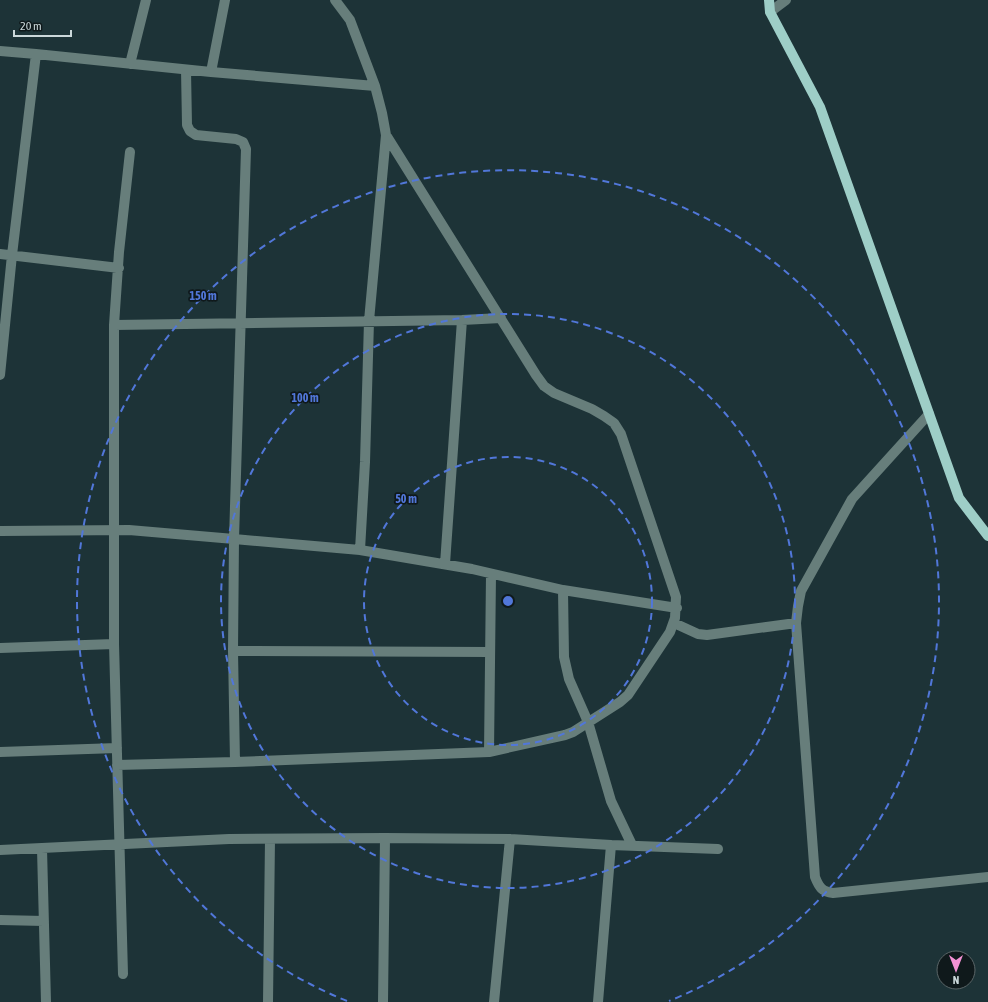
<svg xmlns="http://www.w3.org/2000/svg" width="988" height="1002" viewBox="0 0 988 1002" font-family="'Asap Condensed',sans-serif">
<rect width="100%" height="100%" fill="#1d3337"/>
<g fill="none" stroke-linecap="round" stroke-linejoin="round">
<!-- minor -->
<path stroke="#677e7b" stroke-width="10" d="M 335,0 L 350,20 L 375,86
M 770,12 L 786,0
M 0,51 L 36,54
M 130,64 L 146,0
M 211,72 L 225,0
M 0,254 L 119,268
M 114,325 L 462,320 L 501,318
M 0,375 L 12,255 L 36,54 L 211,72 L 375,86 L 382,113 L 386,135 L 369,321 L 365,462 L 360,550 L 234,539 L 233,651 L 235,762
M 929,414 L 852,499 L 801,591 L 798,606 L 796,623 L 815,877 C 819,887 822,892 833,893 L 988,877
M 0,531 L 129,530 L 234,539 L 246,149 L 243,142 L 236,139 L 196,135 L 190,131 L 187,125 L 186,70
M 360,550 L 472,569 L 563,590 L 677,608
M 445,564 L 462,320
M 563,590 L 564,657 L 569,679 L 588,722 L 611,801 L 632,845
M 674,623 L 698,634 L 707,635 L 796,623
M 0,648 L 114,644
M 233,651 L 490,652
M 0,752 L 117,748
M 489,752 L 491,574
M 117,765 L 235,762 L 489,752 L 565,735 L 573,732 L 620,702 L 628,695 L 670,632 L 675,618 L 676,597 L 621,434 L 614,423 L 604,416 L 592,409 L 554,393 L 544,386 L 536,375 L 386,135
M 42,849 L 46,1002
M 0,850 L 229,839 L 385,838 L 510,839 L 611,845 L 718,849
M 0,920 L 44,921
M 123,974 L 114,644 L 114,325 L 119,252 L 130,152
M 268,1002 L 270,839
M 383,1002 L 385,838
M 494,1002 L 510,839
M 598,1002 L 611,845"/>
<!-- major -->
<path stroke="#9ecec7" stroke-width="10" d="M 769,0 L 770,12 L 820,107 L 959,498 L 988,536"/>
</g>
<!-- distance rings -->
<g fill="none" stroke="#5177d9" stroke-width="2" stroke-dasharray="7 5">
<circle cx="508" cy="601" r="144"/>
<circle cx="508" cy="601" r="287"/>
<path d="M347 1001A431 431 0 1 1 669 1001"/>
</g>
<circle cx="508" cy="601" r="6" fill="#5177d9" stroke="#0f191b" stroke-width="2"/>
<g font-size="12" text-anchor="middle" font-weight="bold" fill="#5177d9" stroke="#0f191b" stroke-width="3.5" stroke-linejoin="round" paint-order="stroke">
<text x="203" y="300">150 m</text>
<text x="305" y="402">100 m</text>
<text x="406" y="503">50 m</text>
</g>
<!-- north arrow -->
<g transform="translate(956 970) rotate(180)"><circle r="19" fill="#0f191b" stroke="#5a6567"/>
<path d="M0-3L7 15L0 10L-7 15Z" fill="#f491d4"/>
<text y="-6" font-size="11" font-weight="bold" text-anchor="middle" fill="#cbd8da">N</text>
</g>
<!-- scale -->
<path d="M14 30v6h57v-6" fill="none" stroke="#cbd8da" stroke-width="2"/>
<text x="20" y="30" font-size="12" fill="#cbd8da" stroke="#0f191b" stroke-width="3" paint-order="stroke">20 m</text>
</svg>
